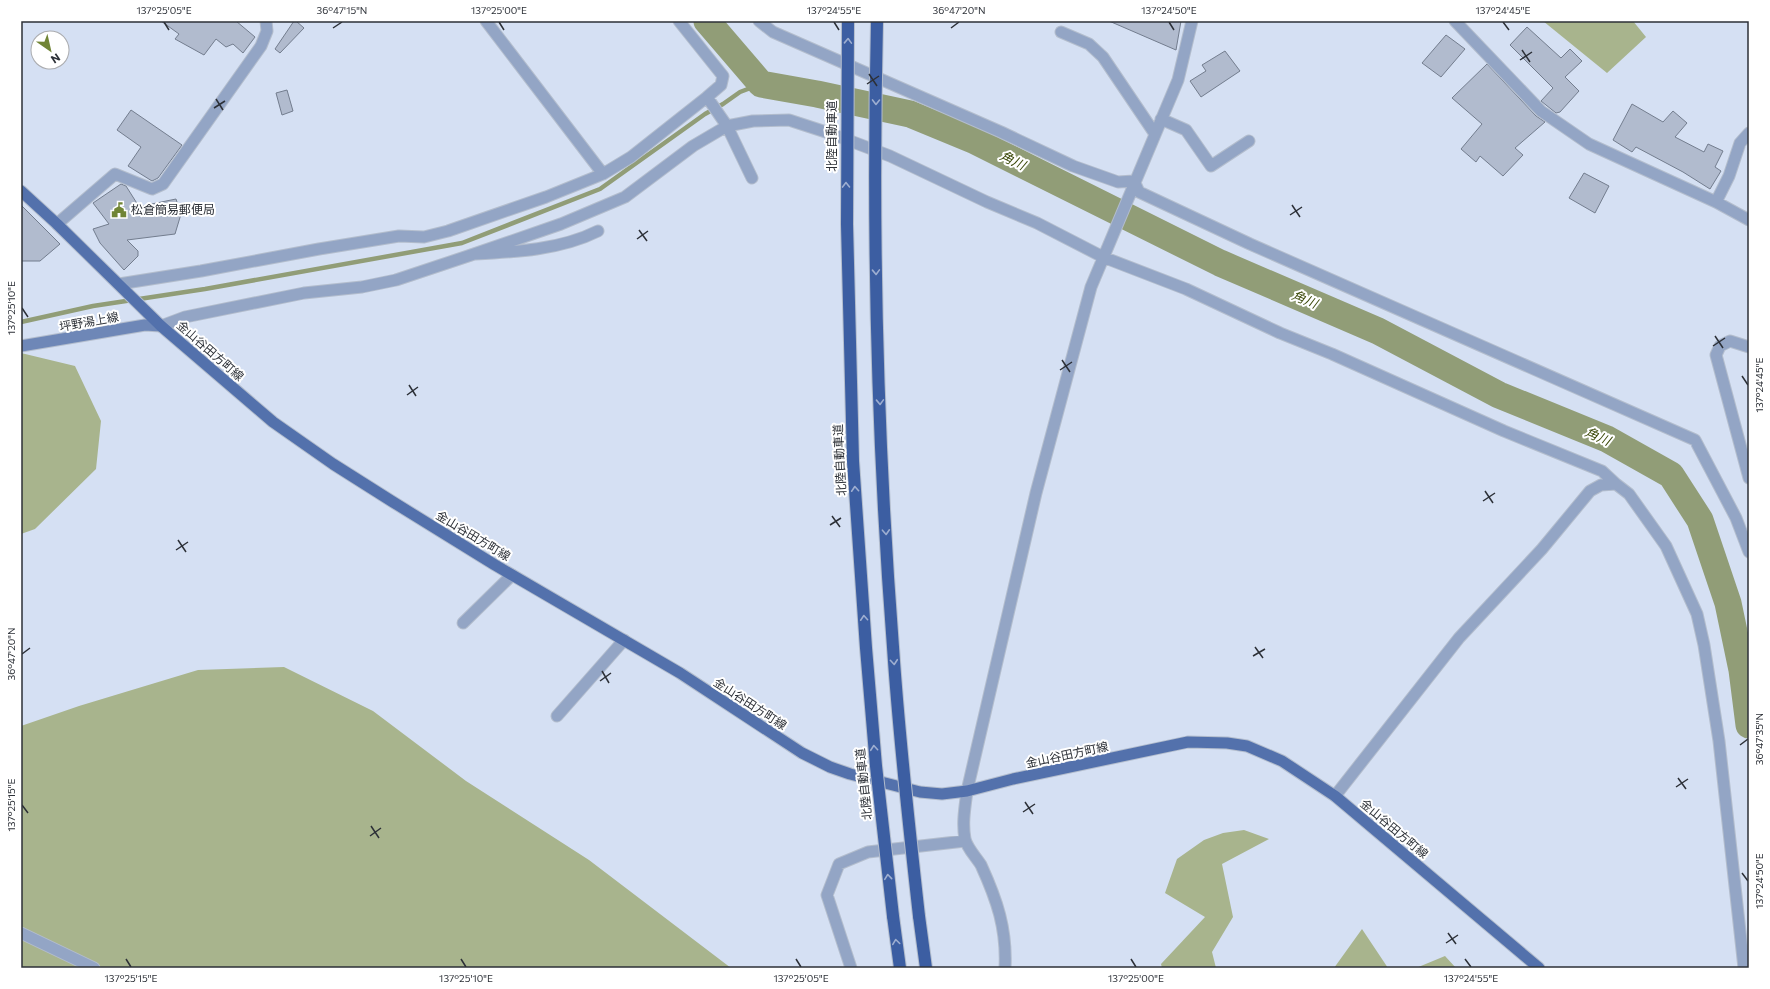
<svg xmlns="http://www.w3.org/2000/svg" width="1770" height="989" viewBox="0 0 1770 989" font-family="Commissioner,'Noto Sans JP',sans-serif">
<rect width="100%" height="100%" fill="#d5e0f3"/>
<!-- forest -->
<path fill="#a8b48d" d="M 1543,21 L 1633,21 L 1646,37 L 1607,73 Z
M 21,353 L 75,366 L 101,421 L 96,469 L 35,529 L 21,534 Z
M 284,667 L 373,711 L 466,781 L 589,860 L 731,968 L 21,968 L 21,726 L 79,706 L 198,670 Z
M 1244,830 L 1269,839 L 1222,864 L 1233,917 L 1212,952 L 1216,968 L 1162,968 L 1161,964 L 1205,917 L 1165,893 L 1177,859 L 1204,840 L 1223,833 Z
M 1362,929 L 1388,968 L 1334,968 Z
M 1445,956 L 1456,968 L 1416,968 Z"/>
<g fill="none" stroke-linecap="round" stroke-linejoin="round">
<!-- stream -->
<path stroke="#919d77" stroke-width="4.5" d="M 21,322 L 93,306 L 205,289 L 462,243 L 600,189 L 705,114 L 723,104 L 740,92 L 761,84"/>
<!-- river -->
<path stroke="#919d77" stroke-width="27" d="M 707,21 L 761,84 L 817,94 L 910,114 L 973,140 L 1220,263 L 1378,331 L 1499,395 L 1607,439 L 1671,475 L 1700,520 L 1728,603 L 1742,670 L 1749,725"/>
</g>
<!-- building -->
<path fill="#b1bbce" stroke="#737d8e" d="M 161,21 L 236,21 L 255,37 L 243,53 L 233,44 L 226,47 L 216,39 L 204,55 L 175,39 L 179,34 Z
M 294,21 L 296,21 L 304,28 L 280,53 L 275,49 Z
M 1109,21 L 1181,21 L 1176,50 Z
M 1527,27 L 1561,58 L 1570,49 L 1582,61 L 1565,77 L 1579,91 L 1560,112 L 1556,113 L 1541,101 L 1553,88 L 1510,45 Z
M 1446,35 L 1465,49 L 1441,77 L 1422,63 Z
M 1225,51 L 1240,71 L 1201,97 L 1190,81 L 1206,71 L 1202,65 Z
M 1487,64 L 1536,116 L 1545,122 L 1515,148 L 1523,155 L 1503,176 L 1480,156 L 1476,162 L 1461,149 L 1482,124 L 1452,98 Z
M 287,90 L 293,111 L 282,115 L 276,93 Z
M 1632,104 L 1663,122 L 1673,111 L 1687,123 L 1675,137 L 1704,152 L 1708,144 L 1723,151 L 1715,167 L 1721,171 L 1710,189 L 1683,172 L 1636,147 L 1632,152 L 1613,140 Z
M 131,110 L 182,145 L 158,178 L 152,181 L 128,166 L 141,147 L 117,130 Z
M 1584,173 L 1609,186 L 1595,213 L 1569,198 Z
M 121,184 L 126,186 L 138,205 L 137,207 L 176,199 L 181,214 L 175,234 L 127,240 L 138,251 L 138,256 L 124,270 L 100,243 L 93,229 L 109,224 L 93,203 Z
M 21,205 L 60,244 L 40,261 L 21,261 Z"/>
<g fill="none" stroke-linecap="round" stroke-linejoin="round">
<!-- minor casing -->
<g stroke="#b3bdcd" stroke-width="13">
<path id="minor" d="M 486,21 L 603,174
M 759,21 L 773,32 L 1001,132 L 1073,166 L 1118,182 L 1134,181 L 1139,192 L 1250,244 L 1695,440 L 1736,518 L 1749,552
M 1455,21 L 1541,111 L 1589,144 L 1716,202 L 1749,220
M 1061,32 L 1089,44 L 1103,57 L 1155,134
M 1161,119 L 1186,130 L 1211,166 L 1249,141
M 752,178 L 727,126 L 753,121 L 789,120 L 832,134 L 890,156 L 987,202 L 1037,223 L 1103,257 L 1186,289 L 1280,333 L 1332,354 L 1504,431 L 1602,471 L 1616,484 L 1601,485 L 1590,491 L 1542,549 L 1459,638 L 1335,796
M 1716,202 L 1729,176 L 1740,143 L 1749,133
M 57,224 L 115,174 L 152,189 L 163,184 L 261,46 L 267,31 L 266,21
M 598,231 C 560,250 515,252 474,254 L 561,224 L 625,197 L 693,146 L 727,126 L 707,97 L 721,85 L 723,76 L 679,21
M 119,284 L 201,271 L 319,249 L 399,236 L 424,237 L 448,231 L 546,197 L 603,174 L 631,157 L 707,97
M 161,326 L 185,317 L 304,293 L 362,287 L 396,280 L 474,254
M 1749,347 L 1730,341 L 1720,346 L 1716,355 L 1749,478
M 1616,484 L 1629,494 L 1666,546 L 1697,614 L 1704,645 L 1719,741 L 1744,968
M 463,623 L 512,575
M 557,716 L 624,640
M 851,968 L 827,895 L 839,864 L 868,852 L 965,841
M 1005,968 C 1007,929 997,900 981,865 C 976,857 967,848 965,839 C 962,823 965,807 967,791 L 1036,493 L 1091,287 L 1178,80 L 1192,21"/>
</g>
<!-- tertiary casing -->
<g stroke="#b3bdcd" stroke-width="13">
<path id="tertiary" d="M 21,933 L 94,968"/>
</g>
<!-- secondary casing -->
<g stroke="#b3bdcd" stroke-width="13">
<path id="secondary" d="M 21,346 L 145,325 L 161,326"/>
</g>
<!-- primary casing -->
<g stroke="#b3bdcd" stroke-width="13">
<path id="primary" d="M 21,191 L 57,224 L 161,326 L 273,422 L 333,464 L 393,502 L 495,565 L 680,673 L 802,753 L 830,767 L 850,774 L 920,792 L 942,794 L 967,791 L 1013,779 L 1188,742 L 1227,743 L 1247,746 L 1282,761 L 1335,796 L 1539,968"/>
</g>
<!-- motorway casing -->
<g stroke="#b3bdcd" stroke-width="14">
<path id="motorway" d="M 893,916 L 900,968
M 919,916 L 926,968"/>
</g>
<!-- minor -->
<use href="#minor" stroke="#93a5c5" stroke-width="11"/>
<!-- tertiary -->
<use href="#tertiary" stroke="#93a5c5" stroke-width="11"/>
<!-- secondary -->
<use href="#secondary" stroke="#6e87b7" stroke-width="11"/>
<!-- primary -->
<use href="#primary" stroke="#5371ac" stroke-width="11"/>
<!-- motorway -->
<use href="#motorway" stroke="#3c5ea2" stroke-width="12"/>
<!-- motorway-bridge casing -->
<g stroke="#b3bdcd" stroke-width="14" stroke-linecap="butt">
<path id="motorway-bridge" d="M 848,21 L 847,224 L 853,461 L 866,648 L 876,766 L 893,916
M 877,21 C 872,230 877,439 893,647 C 899,737 909,827 919,916"/>
</g>
<!-- motorway-bridge -->
<use href="#motorway-bridge" stroke="#3c5ea2" stroke-width="12"/>
</g>
<!-- one-way arrows -->
<defs><path id="oneway-chevron" d="M-2-3.5L2.5 0L-2 3.5" fill="none" stroke-width="1.6" stroke-linecap="round" stroke-linejoin="round"/></defs>
<g stroke="#9eaed0">
<use href="#oneway-chevron" transform="translate(848 41) rotate(-88)"/>
<use href="#oneway-chevron" transform="translate(876 102) rotate(91)"/>
<use href="#oneway-chevron" transform="translate(846 185) rotate(-91)"/>
<use href="#oneway-chevron" transform="translate(876 272) rotate(88)"/>
<use href="#oneway-chevron" transform="translate(880 402) rotate(88)"/>
<use href="#oneway-chevron" transform="translate(855 489) rotate(-94)"/>
<use href="#oneway-chevron" transform="translate(886 532) rotate(87)"/>
<use href="#oneway-chevron" transform="translate(864 618) rotate(-94)"/>
<use href="#oneway-chevron" transform="translate(894 662) rotate(85)"/>
<use href="#oneway-chevron" transform="translate(874 748) rotate(-95)"/>
<use href="#oneway-chevron" transform="translate(888 877) rotate(-96)"/>
<use href="#oneway-chevron" transform="translate(896 942) rotate(-98)"/>
</g>
<!-- ticks -->
<path fill="none" stroke="#2c3037" stroke-width="1.5" d="M 164,22 L 169,30M 499,22 L 504,30M 834,22 L 839,30M 1169,22 L 1174,30M 1503,22 L 1509,30M 333,28 L 342,22M 951,28 L 959,22M 1522,50 L 1530,62M 1520,60 L 1532,52M 869,74 L 877,86M 867,84 L 879,76M 216,99 L 223,110M 214,108 L 225,101M 1292,205 L 1300,217M 1290,215 L 1302,207M 639,230 L 647,241M 637,239 L 648,231M 22,308 L 28,317M 1715,336 L 1723,348M 1713,346 L 1725,338M 1062,360 L 1070,372M 1060,370 L 1072,362M 1742,376 L 1748,385M 409,385 L 416,396M 407,395 L 418,387M 1485,491 L 1493,503M 1483,501 L 1495,493M 832,516 L 840,527M 830,525 L 841,518M 178,540 L 186,552M 176,550 L 188,542M 1255,647 L 1263,658M 22,654 L 30,648M 1253,656 L 1265,649M 602,671 L 609,683M 600,681 L 611,673M 1740,745 L 1748,739M 1678,778 L 1686,789M 1676,787 L 1688,779M 1025,802 L 1033,814M 22,805 L 28,813M 1023,812 L 1035,804M 371,826 L 379,838M 370,836 L 381,828M 1742,873 L 1748,881M 1448,933 L 1456,944M 1446,943 L 1458,935M 126,959 L 131,967M 461,959 L 466,967M 796,959 L 801,967M 1131,959 L 1136,967M 1465,959 L 1471,967"/>
<!-- icons -->
<defs>
<g id="civic-bare" transform="scale(1.2)"><path d="M-.6-6.5H3V-4.5H.6V-3L4-1V1h2V6H-6V1h2V-1L-.6-3ZM-1.2 2.5V6h2.4V2.5Z" fill="#718536" stroke="#fff" stroke-width="2.5" paint-order="stroke"/></g>
</defs>
<g fill-rule="evenodd">
<use href="#civic-bare" x="119" y="210"/>
</g>
<g text-anchor="middle" stroke-width="4" stroke-linejoin="round" paint-order="stroke">
<!-- street labels -->
<g font-size="12" fill="#2c3037" stroke="#fff">
<text transform="translate(832 136) rotate(-90)" y="4">北陸自動車道</text>
<text transform="translate(89 322) rotate(-10)" y="4">坪野湯上線</text>
<text transform="translate(210 351) rotate(41)" y="4">金山谷田方町線</text>
<text transform="translate(840 460) rotate(-93)" y="4">北陸自動車道</text>
<text transform="translate(473 536) rotate(31)" y="4">金山谷田方町線</text>
<text transform="translate(750 704) rotate(33)" y="4">金山谷田方町線</text>
<text transform="translate(1067 755) rotate(-12)" y="4">金山谷田方町線</text>
<text transform="translate(864 784) rotate(-96)" y="4">北陸自動車道</text>
<text transform="translate(1394 829) rotate(40)" y="4">金山谷田方町線</text>
</g>
<!-- poi labels -->
<g font-size="12" fill="#2c3037" stroke="#fff" text-anchor="start">
<text x="131" y="214">松倉簡易郵便局</text>
</g>
<!-- water labels -->
<g font-size="13" font-style="italic" fill="#394706" stroke="#fff">
<text transform="translate(1013 160) rotate(26)" y="5">角川</text>
<text transform="translate(1305 299) rotate(23)" y="5">角川</text>
<text transform="translate(1598 436) rotate(24)" y="5">角川</text>
</g>
</g>
<!-- border -->
<rect width="1770" height="989" fill="none" stroke="#ffffff" stroke-width="44"/>
<!-- north arrow -->
<g transform="translate(50 50) rotate(146)"><circle r="19" fill="#ffffff" stroke="#abacaf"/>
<path d="M0-3L7 15L0 10L-7 15Z" fill="#718536"/>
<text y="-6" font-size="11" font-weight="bold" text-anchor="middle" fill="#2c3037">N</text>
</g>
<rect x="22" y="22" width="1726" height="945" fill="none" stroke="#2c3037" stroke-width="1.5"/>
<g font-size="10" text-anchor="middle" fill="#2c3037">
<text x="164" y="14">137°25'05"E</text>
<text x="342" y="14">36°47'15"N</text>
<text x="499" y="14">137°25'00"E</text>
<text x="834" y="14">137°24'55"E</text>
<text x="959" y="14">36°47'20"N</text>
<text x="1169" y="14">137°24'50"E</text>
<text x="1503" y="14">137°24'45"E</text>
<text transform="translate(11 308) rotate(-90)" y="4">137°25'10"E</text>
<text transform="translate(1759 385) rotate(-90)" y="4">137°24'45"E</text>
<text transform="translate(11 654) rotate(-90)" y="4">36°47'20"N</text>
<text transform="translate(1759 739) rotate(-90)" y="4">36°47'35"N</text>
<text transform="translate(11 805) rotate(-90)" y="4">137°25'15"E</text>
<text transform="translate(1759 881) rotate(-90)" y="4">137°24'50"E</text>
<text x="131" y="982">137°25'15"E</text>
<text x="466" y="982">137°25'10"E</text>
<text x="801" y="982">137°25'05"E</text>
<text x="1136" y="982">137°25'00"E</text>
<text x="1471" y="982">137°24'55"E</text>
</g>
</svg>
